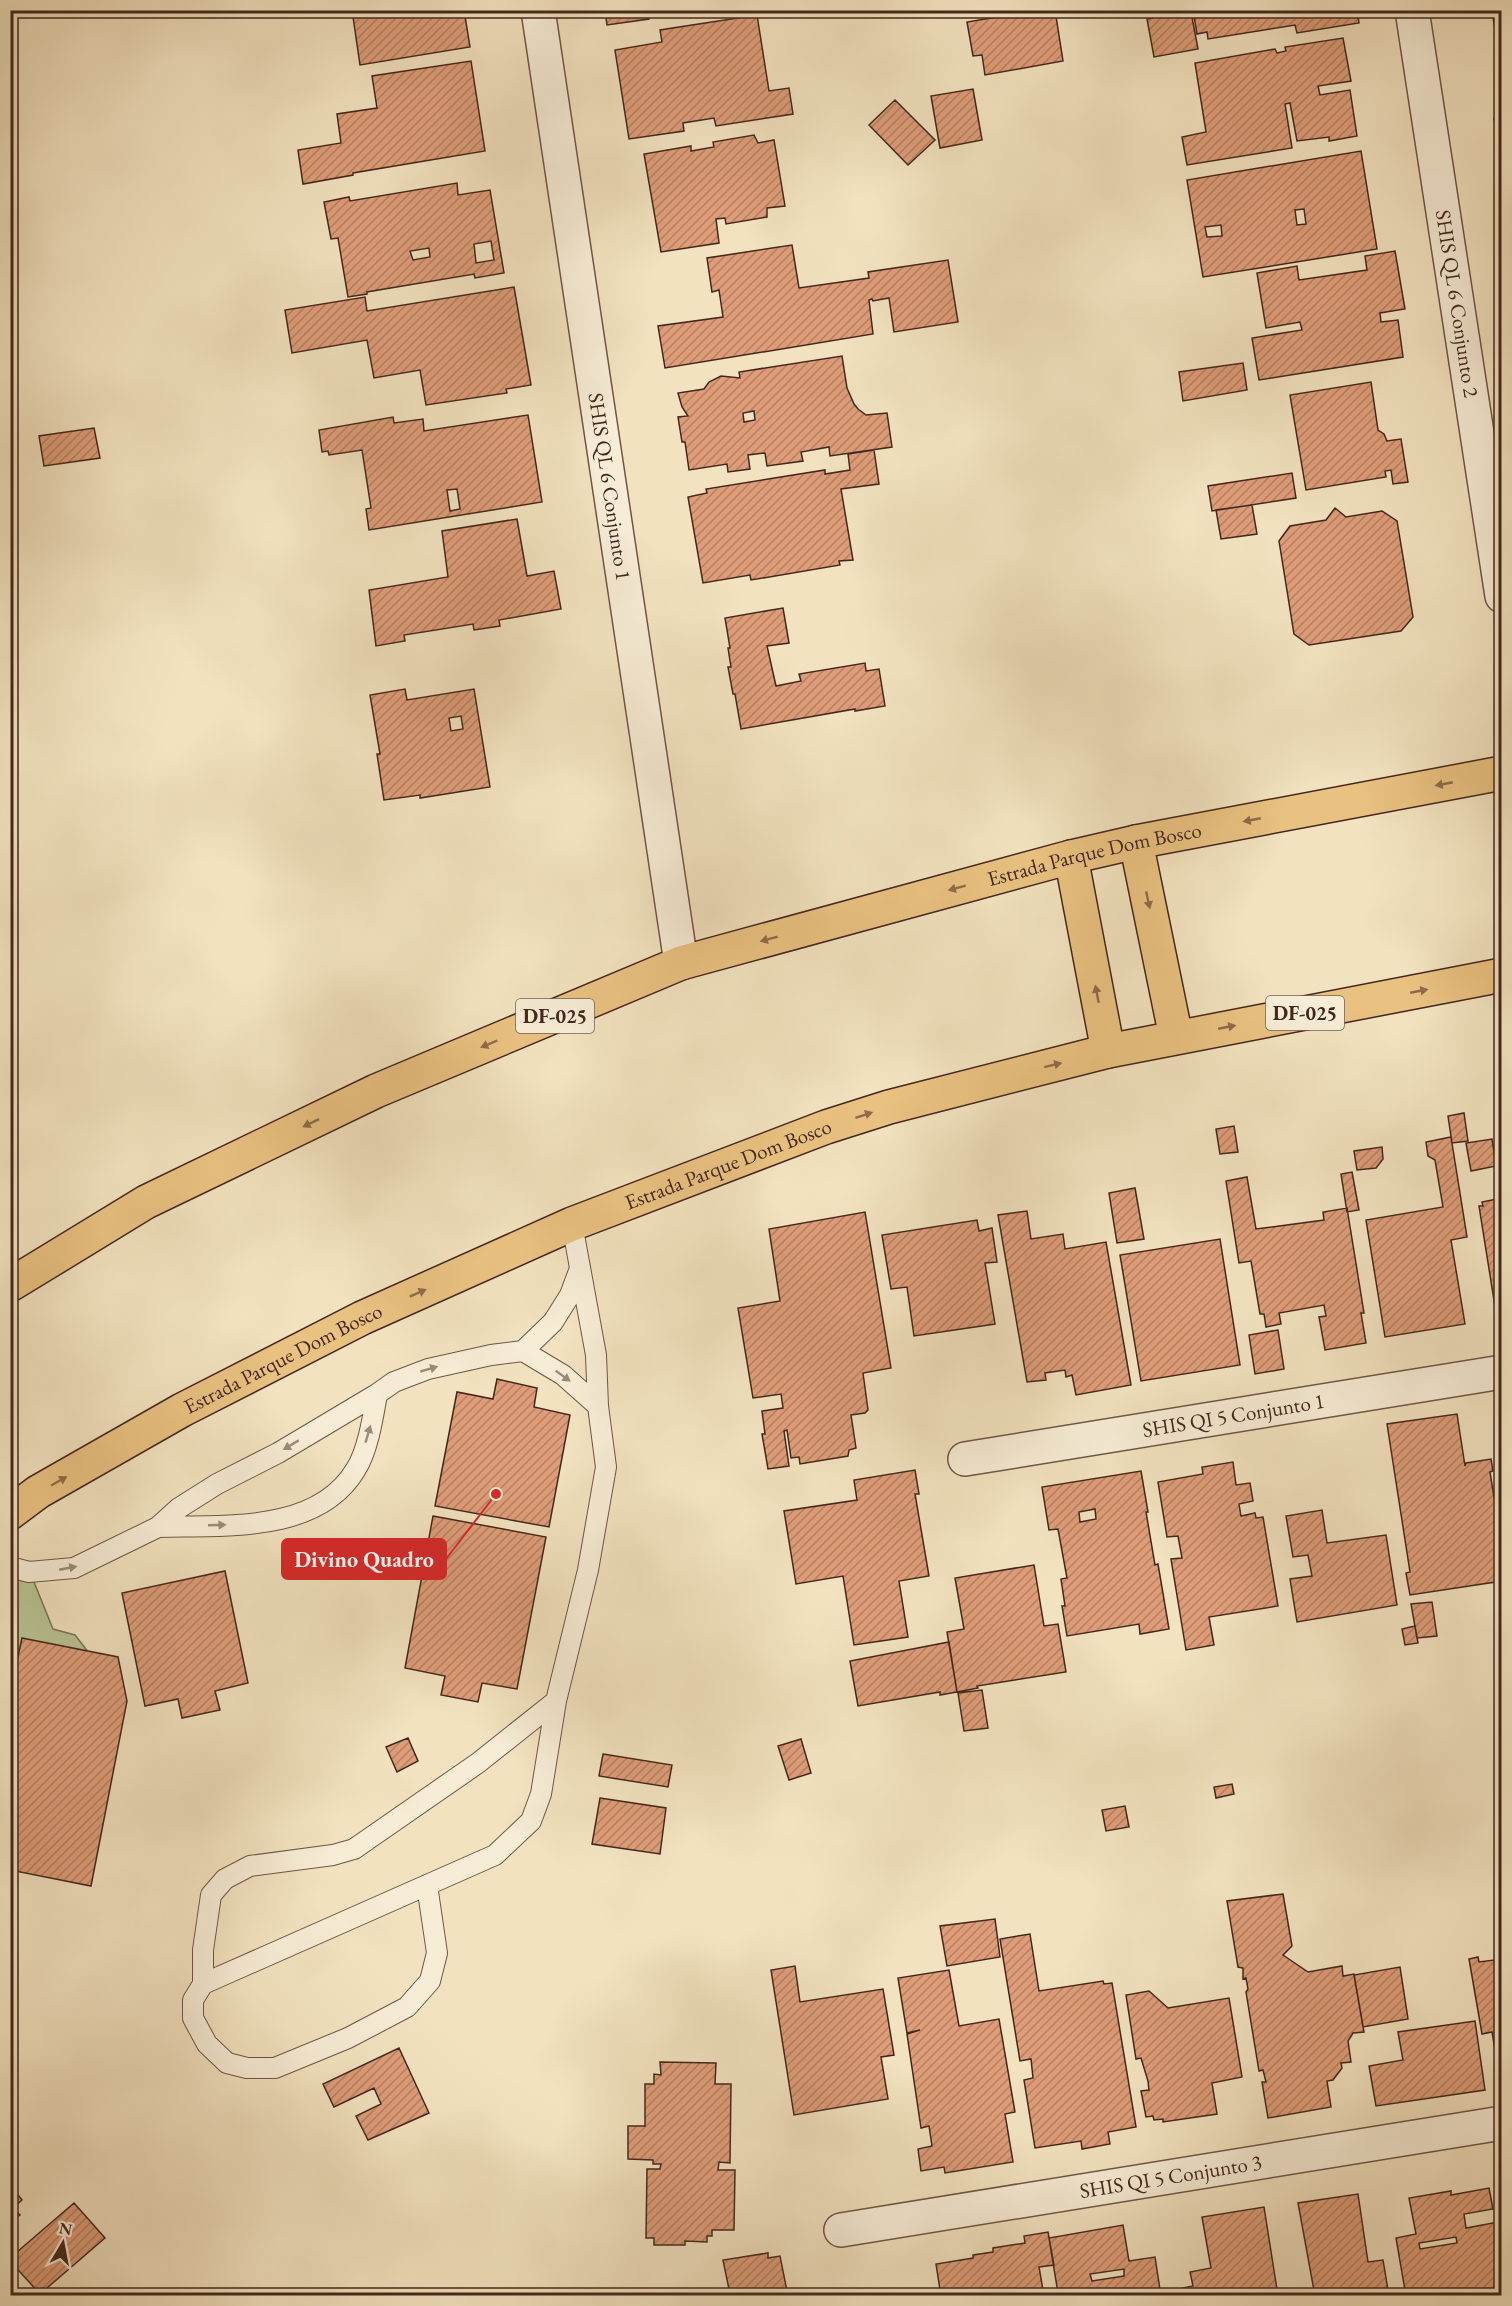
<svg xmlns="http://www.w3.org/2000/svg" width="1512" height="2306" viewBox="0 0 1512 2306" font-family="'EB Garamond',serif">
<defs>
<pattern id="building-hatch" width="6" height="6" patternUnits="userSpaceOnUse" patternTransform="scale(1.5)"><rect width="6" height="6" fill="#de9d78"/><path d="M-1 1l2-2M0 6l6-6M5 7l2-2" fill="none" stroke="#b68062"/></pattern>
</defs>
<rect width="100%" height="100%" fill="#f2e2bf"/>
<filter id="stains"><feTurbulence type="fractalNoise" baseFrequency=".00333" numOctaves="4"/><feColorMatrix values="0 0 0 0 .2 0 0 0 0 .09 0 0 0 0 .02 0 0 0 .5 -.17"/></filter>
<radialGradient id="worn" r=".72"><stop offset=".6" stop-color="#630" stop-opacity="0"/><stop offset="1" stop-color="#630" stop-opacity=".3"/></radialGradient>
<!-- garden -->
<path fill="#b9c393" stroke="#7e7558" stroke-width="1.5" d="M 11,1579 L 34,1582 L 53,1629 L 75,1635 L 113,1684 L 11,1672 Z"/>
<!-- building -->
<path fill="url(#building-hatch)" stroke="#43271d" stroke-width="1.5" fill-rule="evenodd" d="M 352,10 L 464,10 L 470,47 L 360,65 Z
M 605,10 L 648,10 L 649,19 L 607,25 Z
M 1008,10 L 1055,10 L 1063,61 L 985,75 L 982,55 L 973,56 L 967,22 L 1008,15 Z
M 1152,10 L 1191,12 L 1198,49 L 1154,57 L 1147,19 L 1153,18 Z
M 1193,10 L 1357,10 L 1359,23 L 1297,33 L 1295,25 L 1208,39 L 1207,32 L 1197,34 Z
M 1502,11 L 1502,69 L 1492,12 Z
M 757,15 L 769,91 L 789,88 L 793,114 L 716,126 L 714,118 L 683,123 L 684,131 L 629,139 L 615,50 L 662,42 L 660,30 Z
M 1343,38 L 1351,81 L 1318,86 L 1320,95 L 1350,90 L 1357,136 L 1329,141 L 1329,137 L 1297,141 L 1290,103 L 1285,104 L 1292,148 L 1187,165 L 1182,137 L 1206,132 L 1195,63 L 1275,49 L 1277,53 L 1286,51 L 1285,47 Z
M 471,61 L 485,151 L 353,173 L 353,175 L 303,184 L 298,150 L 341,143 L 337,114 L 377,108 L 372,76 Z
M 973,89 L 982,140 L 940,148 L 931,96 Z
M 895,100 L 935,140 L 908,165 L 869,125 Z
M 1502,116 L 1502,165 L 1494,118 Z
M 754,135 L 758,143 L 774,140 L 785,206 L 767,208 L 767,217 L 726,224 L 725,218 L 716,219 L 719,243 L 661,252 L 644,154 L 691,146 L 691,151 L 714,147 L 713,142 Z
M 1361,151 L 1377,249 L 1203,277 L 1187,180 ZM 1304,209 L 1306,224 L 1297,225 L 1295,210 ZM 1221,225 L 1222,236 L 1207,237 L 1205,227 Z
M 457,183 L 458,195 L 490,190 L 504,273 L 475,278 L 474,274 L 367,292 L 367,294 L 348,297 L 338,238 L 331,239 L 324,202 L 349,197 L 350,201 ZM 491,241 L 494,260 L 476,263 L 474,244 ZM 429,248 L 430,257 L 413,260 L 410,251 Z
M 792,245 L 799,288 L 869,278 L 868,272 L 948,260 L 958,322 L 894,332 L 889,298 L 873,301 L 872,299 L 869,300 L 873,334 L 665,368 L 658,326 L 723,317 L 719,290 L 712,292 L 707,258 Z
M 1395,251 L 1405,309 L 1380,313 L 1381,322 L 1398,320 L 1403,357 L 1259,380 L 1252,338 L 1302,330 L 1300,322 L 1266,328 L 1257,273 L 1297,266 L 1299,280 L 1367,270 L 1365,256 Z
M 514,287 L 531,385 L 506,389 L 507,393 L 426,405 L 420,370 L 374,378 L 367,340 L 292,353 L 285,310 L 365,297 L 367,311 Z
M 842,356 L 847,388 L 854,404 L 858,409 L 866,415 L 887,413 L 892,447 L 830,456 L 829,447 L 801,452 L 803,461 L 767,466 L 765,453 L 748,455 L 750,469 L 728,472 L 727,464 L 689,470 L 685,442 L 682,442 L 678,417 L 688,416 L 682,407 L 678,393 L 704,389 L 709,382 L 721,376 L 740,378 L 739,372 ZM 754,411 L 755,420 L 744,422 L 743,413 Z
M 1243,363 L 1247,390 L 1183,401 L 1179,372 Z
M 1371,382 L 1378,430 L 1384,434 L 1387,441 L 1401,439 L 1408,482 L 1393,484 L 1391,470 L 1385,471 L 1386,477 L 1306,490 L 1290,395 Z
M 528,415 L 542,502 L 369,530 L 366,509 L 371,508 L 362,450 L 329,455 L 328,451 L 322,452 L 319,430 L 393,417 L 394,423 L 423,419 L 424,431 ZM 457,489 L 460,509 L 450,511 L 447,490 Z
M 94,428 L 100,458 L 44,466 L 39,436 Z
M 874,450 L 879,484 L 841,489 L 853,560 L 839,561 L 840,565 L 751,580 L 750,575 L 703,583 L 688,497 L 707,493 L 706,489 L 825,470 L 825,474 L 850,470 L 848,454 Z
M 1292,473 L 1296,498 L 1212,511 L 1208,486 Z
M 1252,505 L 1257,534 L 1221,539 L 1216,510 Z
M 1335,508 L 1346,517 L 1382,511 L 1397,521 L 1413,617 L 1401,631 L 1309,645 L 1294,634 L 1279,541 L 1290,526 L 1326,520 Z
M 517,519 L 527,576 L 554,571 L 561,609 L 499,620 L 500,626 L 474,630 L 473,624 L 404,635 L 405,641 L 376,646 L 369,590 L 448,577 L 442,531 Z
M 783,608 L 789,643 L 767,646 L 776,686 L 801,681 L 799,674 L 865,663 L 866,671 L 879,669 L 885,706 L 855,711 L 855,709 L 741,729 L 735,694 L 733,694 L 728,667 L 731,667 L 728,648 L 730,648 L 725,618 Z
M 405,689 L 407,700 L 474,689 L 490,787 L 420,798 L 420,795 L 384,800 L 377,754 L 380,754 L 370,695 ZM 461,716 L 463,729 L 451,731 L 449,718 Z
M 1464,1113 L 1468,1141 L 1452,1143 L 1448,1116 Z
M 1234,1126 L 1238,1152 L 1220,1154 L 1216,1129 Z
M 1451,1137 L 1467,1237 L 1451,1240 L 1465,1324 L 1385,1337 L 1366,1220 L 1443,1207 L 1435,1160 L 1428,1156 L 1426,1142 Z
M 1492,1139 L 1496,1166 L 1471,1171 L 1466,1143 Z
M 1382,1147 L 1383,1159 L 1376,1168 L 1357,1170 L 1354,1151 Z
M 1352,1172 L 1359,1210 L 1347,1212 L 1341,1174 Z
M 1247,1177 L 1256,1229 L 1324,1220 L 1323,1212 L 1347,1208 L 1364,1313 L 1361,1313 L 1366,1343 L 1325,1350 L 1319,1317 L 1326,1316 L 1324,1305 L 1279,1313 L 1281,1324 L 1266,1327 L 1264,1314 L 1260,1314 L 1251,1261 L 1239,1263 L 1226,1181 Z
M 1135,1188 L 1144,1239 L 1117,1243 L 1109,1193 Z
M 1502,1198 L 1502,1312 L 1496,1313 L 1479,1206 L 1483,1206 L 1482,1202 Z
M 1027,1211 L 1031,1239 L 1063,1234 L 1065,1249 L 1106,1242 L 1131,1385 L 1076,1395 L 1072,1375 L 1066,1377 L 1065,1370 L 1045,1373 L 1046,1380 L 1027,1382 L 998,1215 Z
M 865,1212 L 891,1368 L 863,1373 L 868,1410 L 865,1413 L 851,1415 L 856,1448 L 849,1450 L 848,1456 L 800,1464 L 799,1457 L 791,1458 L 787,1430 L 784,1431 L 789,1466 L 768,1469 L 762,1434 L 765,1434 L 762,1411 L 783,1408 L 781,1394 L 753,1398 L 738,1308 L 780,1301 L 769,1229 Z
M 977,1220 L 979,1231 L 992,1228 L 997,1262 L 985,1263 L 995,1324 L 914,1336 L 907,1287 L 891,1289 L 882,1235 Z
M 1220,1239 L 1240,1365 L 1141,1381 L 1120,1255 Z
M 1278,1330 L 1284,1369 L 1255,1374 L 1249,1335 Z
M 497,1379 L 537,1388 L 534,1407 L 570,1415 L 549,1527 L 435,1506 L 457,1392 L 493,1399 Z
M 1457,1414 L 1465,1466 L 1466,1463 L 1491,1459 L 1493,1471 L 1490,1472 L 1502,1548 L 1502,1581 L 1410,1595 L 1406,1573 L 1410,1572 L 1387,1424 Z
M 1233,1462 L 1236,1485 L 1250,1483 L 1253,1501 L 1239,1504 L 1241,1516 L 1255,1513 L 1256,1518 L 1263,1517 L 1278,1606 L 1209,1617 L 1214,1645 L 1186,1650 L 1171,1559 L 1182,1558 L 1178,1536 L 1167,1537 L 1158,1482 L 1203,1474 L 1202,1467 Z
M 915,1470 L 919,1494 L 915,1494 L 929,1576 L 899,1581 L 908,1637 L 854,1645 L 843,1576 L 796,1584 L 784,1511 L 857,1500 L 854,1480 Z
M 1141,1471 L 1148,1512 L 1146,1512 L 1155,1565 L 1158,1564 L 1169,1629 L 1140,1634 L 1139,1624 L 1067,1636 L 1062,1606 L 1065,1606 L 1061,1579 L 1067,1578 L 1058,1529 L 1049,1530 L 1042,1487 ZM 1095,1509 L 1096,1519 L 1080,1522 L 1079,1512 Z
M 1322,1510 L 1327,1543 L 1386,1535 L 1397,1605 L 1297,1622 L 1290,1579 L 1312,1576 L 1308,1555 L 1293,1557 L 1286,1516 Z
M 433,1516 L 546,1537 L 517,1689 L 482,1683 L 478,1702 L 441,1695 L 445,1676 L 405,1668 Z
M 1034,1565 L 1044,1626 L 1058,1624 L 1066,1672 L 977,1686 L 978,1688 L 957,1692 L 947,1632 L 964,1629 L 955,1578 Z
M 225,1571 L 248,1683 L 215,1691 L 220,1710 L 182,1718 L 178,1699 L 145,1706 L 122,1593 Z
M 1432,1602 L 1437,1636 L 1417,1638 L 1411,1604 Z
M 1415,1626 L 1418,1643 L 1405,1645 L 1402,1629 Z
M 22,1638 L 118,1657 L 127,1701 L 91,1886 L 10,1870 L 10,1678 L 13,1679 Z
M 949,1642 L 957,1692 L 940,1695 L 940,1692 L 858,1706 L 850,1661 Z
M 982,1690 L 988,1728 L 964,1731 L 958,1693 Z
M 408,1738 L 418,1761 L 397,1772 L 386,1747 Z
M 801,1739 L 811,1773 L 789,1780 L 778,1746 Z
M 603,1754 L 672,1765 L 668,1787 L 599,1776 Z
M 1232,1784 L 1234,1794 L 1216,1798 L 1214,1787 Z
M 600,1798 L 666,1808 L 660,1854 L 592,1844 Z
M 1125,1806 L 1129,1827 L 1106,1831 L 1102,1810 Z
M 1283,1894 L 1292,1946 L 1283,1955 L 1308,1972 L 1342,1966 L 1343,1976 L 1354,1974 L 1364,2032 L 1353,2033 L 1348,2041 L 1351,2062 L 1341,2063 L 1342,2068 L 1333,2080 L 1327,2081 L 1331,2107 L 1268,2118 L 1262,2082 L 1266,2082 L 1263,2070 L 1259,2071 L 1246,1992 L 1248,1989 L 1246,1978 L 1243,1979 L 1243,1968 L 1238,1967 L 1227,1901 Z
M 995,1919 L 1000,1957 L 947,1966 L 940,1926 Z
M 1030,1934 L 1039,1991 L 1103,1981 L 1104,1984 L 1112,1983 L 1136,2127 L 1108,2132 L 1110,2144 L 1082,2149 L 1081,2141 L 1035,2148 L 1024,2080 L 1033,2078 L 1031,2059 L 1020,2061 L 1000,1939 Z
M 1478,1957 L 1479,1962 L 1502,1959 L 1502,2092 L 1492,2032 L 1482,2034 L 1469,1959 Z
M 795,1966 L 800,2002 L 883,1989 L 894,2055 L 881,2057 L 888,2099 L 794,2115 L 771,1970 Z
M 1400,1967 L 1408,2019 L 1363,2027 L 1354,1975 Z
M 949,1970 L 959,2026 L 999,2019 L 1015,2112 L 1005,2114 L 1013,2162 L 945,2173 L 944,2167 L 921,2171 L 918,2149 L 932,2146 L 929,2126 L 921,2128 L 907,2034 L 920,2030 L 907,2033 L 898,1978 Z
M 1149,1991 L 1168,2008 L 1229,1998 L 1242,2077 L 1212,2083 L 1217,2114 L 1163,2122 L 1163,2119 L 1154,2120 L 1153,2116 L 1146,2117 L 1141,2091 L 1149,2090 L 1148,2081 L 1141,2058 L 1136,2059 L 1126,1995 Z
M 1475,2021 L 1485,2090 L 1376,2106 L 1369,2066 L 1403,2060 L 1398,2032 Z
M 399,2048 L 429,2113 L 368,2140 L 356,2116 L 381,2104 L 374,2088 L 334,2107 L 323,2084 Z
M 660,2062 L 716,2063 L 715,2084 L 731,2084 L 730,2163 L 719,2162 L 718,2170 L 735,2170 L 734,2230 L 712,2230 L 712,2236 L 707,2236 L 707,2242 L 685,2241 L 685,2245 L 654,2245 L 654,2238 L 646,2238 L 647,2169 L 660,2169 L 661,2164 L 653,2164 L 653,2160 L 628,2159 L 628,2126 L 645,2126 L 645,2084 L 654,2084 L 654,2074 L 661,2075 Z
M 10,2185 L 22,2200 L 13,2208 L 20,2215 L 10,2223 Z
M 1489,2188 L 1493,2209 L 1464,2214 L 1466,2228 L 1498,2222 L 1502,2243 L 1502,2296 L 1406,2296 L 1396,2238 L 1416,2234 L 1409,2198 L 1451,2191 L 1451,2195 ZM 1456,2237 L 1457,2243 L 1420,2249 L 1419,2243 Z
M 1358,2194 L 1368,2262 L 1383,2260 L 1389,2296 L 1315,2296 L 1298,2203 Z
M 74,2203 L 105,2238 L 40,2294 L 10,2261 L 10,2258 Z
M 1264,2207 L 1278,2296 L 1174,2296 L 1173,2290 L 1193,2286 L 1190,2272 L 1211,2268 L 1202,2217 Z
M 1123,2225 L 1129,2261 L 1155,2257 L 1161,2296 L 1062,2296 L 1062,2293 L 1058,2293 L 1049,2238 ZM 1124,2269 L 1124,2276 L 1092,2281 L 1090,2274 Z
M 1048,2232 L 1054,2265 L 1039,2267 L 1044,2296 L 941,2296 L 936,2264 L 973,2258 L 973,2255 L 993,2252 L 993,2248 L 1025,2243 L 1024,2236 Z
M 768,2253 L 768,2258 L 780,2256 L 788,2296 L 723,2296 L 730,2294 L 723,2260 Z"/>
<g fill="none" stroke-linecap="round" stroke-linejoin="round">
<!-- service casing -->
<g stroke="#6f5646" stroke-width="22">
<path id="service" d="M 523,1351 L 563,1375 L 598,1406
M 158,1527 C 223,1525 318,1534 356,1469 C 368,1450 373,1417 377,1394
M 10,1567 L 29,1572 L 74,1568 L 158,1527 L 179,1508 L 217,1484 L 278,1453 L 377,1394 L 394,1382 L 428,1369 L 491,1355 L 523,1351 L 553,1322 L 570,1295 L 579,1271
M 427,1885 L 437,1953 L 430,1981 L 407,2007 L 348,2038 L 275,2068 L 247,2068 L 227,2063 L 207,2044 L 193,2018 L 193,2000 L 203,1984 L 495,1855 L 531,1821 L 541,1794 L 556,1701 L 588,1570 L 606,1467 L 598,1406 L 596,1355 L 572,1224
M 203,1984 L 203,1950 L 211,1895 L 225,1879 L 250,1866 L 333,1855 L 354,1849 L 478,1763 L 556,1701"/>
</g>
<!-- minor casing -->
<g stroke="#6f5646" stroke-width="36">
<g id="minor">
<path id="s1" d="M 538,10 L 681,963"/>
<path id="s2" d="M 1412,10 L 1502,596"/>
<path id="s3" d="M 965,1459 L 1502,1372"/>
<path id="s4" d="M 841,2230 L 1502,2123"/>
</g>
</g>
<!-- primary casing -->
<g stroke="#43271d" stroke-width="36">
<g id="primary">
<path d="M 1136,842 L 1176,1037"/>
<path d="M 1071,857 L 1108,1051"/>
<path id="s5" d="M 10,1285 L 146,1202 L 376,1091 L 681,963 L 1071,857 L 1136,842 L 1502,773"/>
<path id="s6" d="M 10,1513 L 38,1492 L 182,1410 L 362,1318 L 572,1224 L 826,1127 L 889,1107 L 1108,1051 L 1502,975"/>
</g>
</g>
<!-- service -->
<use href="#service" stroke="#f7ecd5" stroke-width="20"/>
<!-- minor -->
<use href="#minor" stroke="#f7ecd5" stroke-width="33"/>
<!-- primary -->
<use href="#primary" stroke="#e9c180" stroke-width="33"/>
</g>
<!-- one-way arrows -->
<defs><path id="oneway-solid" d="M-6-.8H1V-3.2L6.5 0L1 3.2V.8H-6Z" transform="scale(1.5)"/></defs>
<g fill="#8e6c4a">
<use href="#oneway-solid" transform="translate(1444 784) rotate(169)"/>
<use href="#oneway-solid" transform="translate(1252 820) rotate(169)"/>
<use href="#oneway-solid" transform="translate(957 888) rotate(165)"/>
<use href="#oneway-solid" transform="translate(1148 900) rotate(78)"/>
<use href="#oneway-solid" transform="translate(769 939) rotate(165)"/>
<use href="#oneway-solid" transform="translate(1419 991) rotate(-11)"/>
<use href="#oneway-solid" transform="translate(1097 994) rotate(-101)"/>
<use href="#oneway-solid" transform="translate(1227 1027) rotate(-11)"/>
<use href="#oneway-solid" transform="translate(489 1044) rotate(157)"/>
<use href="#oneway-solid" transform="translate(1053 1065) rotate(-14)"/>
<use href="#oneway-solid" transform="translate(864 1115) rotate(-18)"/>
<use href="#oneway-solid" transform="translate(311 1123) rotate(154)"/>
<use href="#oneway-solid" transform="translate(418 1293) rotate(-24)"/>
<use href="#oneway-solid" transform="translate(59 1481) rotate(-30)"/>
</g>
<g fill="#9d8a79">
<use href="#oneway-solid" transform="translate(429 1369) rotate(-16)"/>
<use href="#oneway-solid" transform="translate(563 1376) rotate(36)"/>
<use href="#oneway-solid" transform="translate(368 1434) rotate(-74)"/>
<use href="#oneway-solid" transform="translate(291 1445) rotate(149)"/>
<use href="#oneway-solid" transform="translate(217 1525) rotate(-2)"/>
<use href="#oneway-solid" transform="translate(68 1568) rotate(-11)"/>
</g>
<g text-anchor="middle" stroke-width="4.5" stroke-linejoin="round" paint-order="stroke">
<!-- shield labels -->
<g fill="#f7ecd5" stroke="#796254" stroke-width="1.5">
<rect x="1266" y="996" width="78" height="34" rx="4.5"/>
<rect x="516" y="999" width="78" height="34" rx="4.5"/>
</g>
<g font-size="20" font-weight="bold" fill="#43271d">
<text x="1305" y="1020">DF-025</text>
<text x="555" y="1023">DF-025</text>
</g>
<!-- street labels -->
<g font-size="21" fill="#43271d" stroke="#f7ecd5">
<text dy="7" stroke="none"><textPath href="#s2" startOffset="297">SHIS QL 6 Conjunto 2</textPath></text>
<text dy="7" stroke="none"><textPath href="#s1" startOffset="482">SHIS QL 6 Conjunto 1</textPath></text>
<text dy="7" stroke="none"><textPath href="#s5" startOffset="1173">Estrada Parque Dom Bosco</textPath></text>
<text dy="7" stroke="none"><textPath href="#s6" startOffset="800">Estrada Parque Dom Bosco</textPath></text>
<text dy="7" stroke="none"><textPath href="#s6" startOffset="314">Estrada Parque Dom Bosco</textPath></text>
<text dy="7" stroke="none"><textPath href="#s3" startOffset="272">SHIS QI 5 Conjunto 1</textPath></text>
<text dy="7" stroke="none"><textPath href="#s4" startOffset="334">SHIS QI 5 Conjunto 3</textPath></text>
</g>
</g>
<!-- callouts -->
<path fill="none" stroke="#d62828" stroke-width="2" d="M496 1494L446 1559"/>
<circle fill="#d62828" stroke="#f7ecd5" stroke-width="2" cx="496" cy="1494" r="6"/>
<rect fill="#d62828" stroke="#d62828" stroke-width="2" x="282" y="1539" width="164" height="40" rx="6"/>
<g font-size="22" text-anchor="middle" font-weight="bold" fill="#fff">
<text x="364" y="1567">Divino Quadro</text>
</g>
<!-- margin -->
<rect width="1512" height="2306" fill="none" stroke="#f2e2bf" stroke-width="36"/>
<rect x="12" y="12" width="1488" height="2282" fill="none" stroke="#43271d" stroke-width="3"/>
<rect x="18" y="18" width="1476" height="2270" fill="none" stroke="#43271d" stroke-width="1.5"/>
<!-- north arrow -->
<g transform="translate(63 2243) rotate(10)" stroke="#f7ecd5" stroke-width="4.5" paint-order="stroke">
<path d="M0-4.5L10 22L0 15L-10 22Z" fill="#43271d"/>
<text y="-9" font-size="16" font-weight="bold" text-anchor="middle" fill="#43271d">N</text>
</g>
<rect width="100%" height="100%" filter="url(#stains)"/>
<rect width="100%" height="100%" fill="url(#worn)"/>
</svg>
